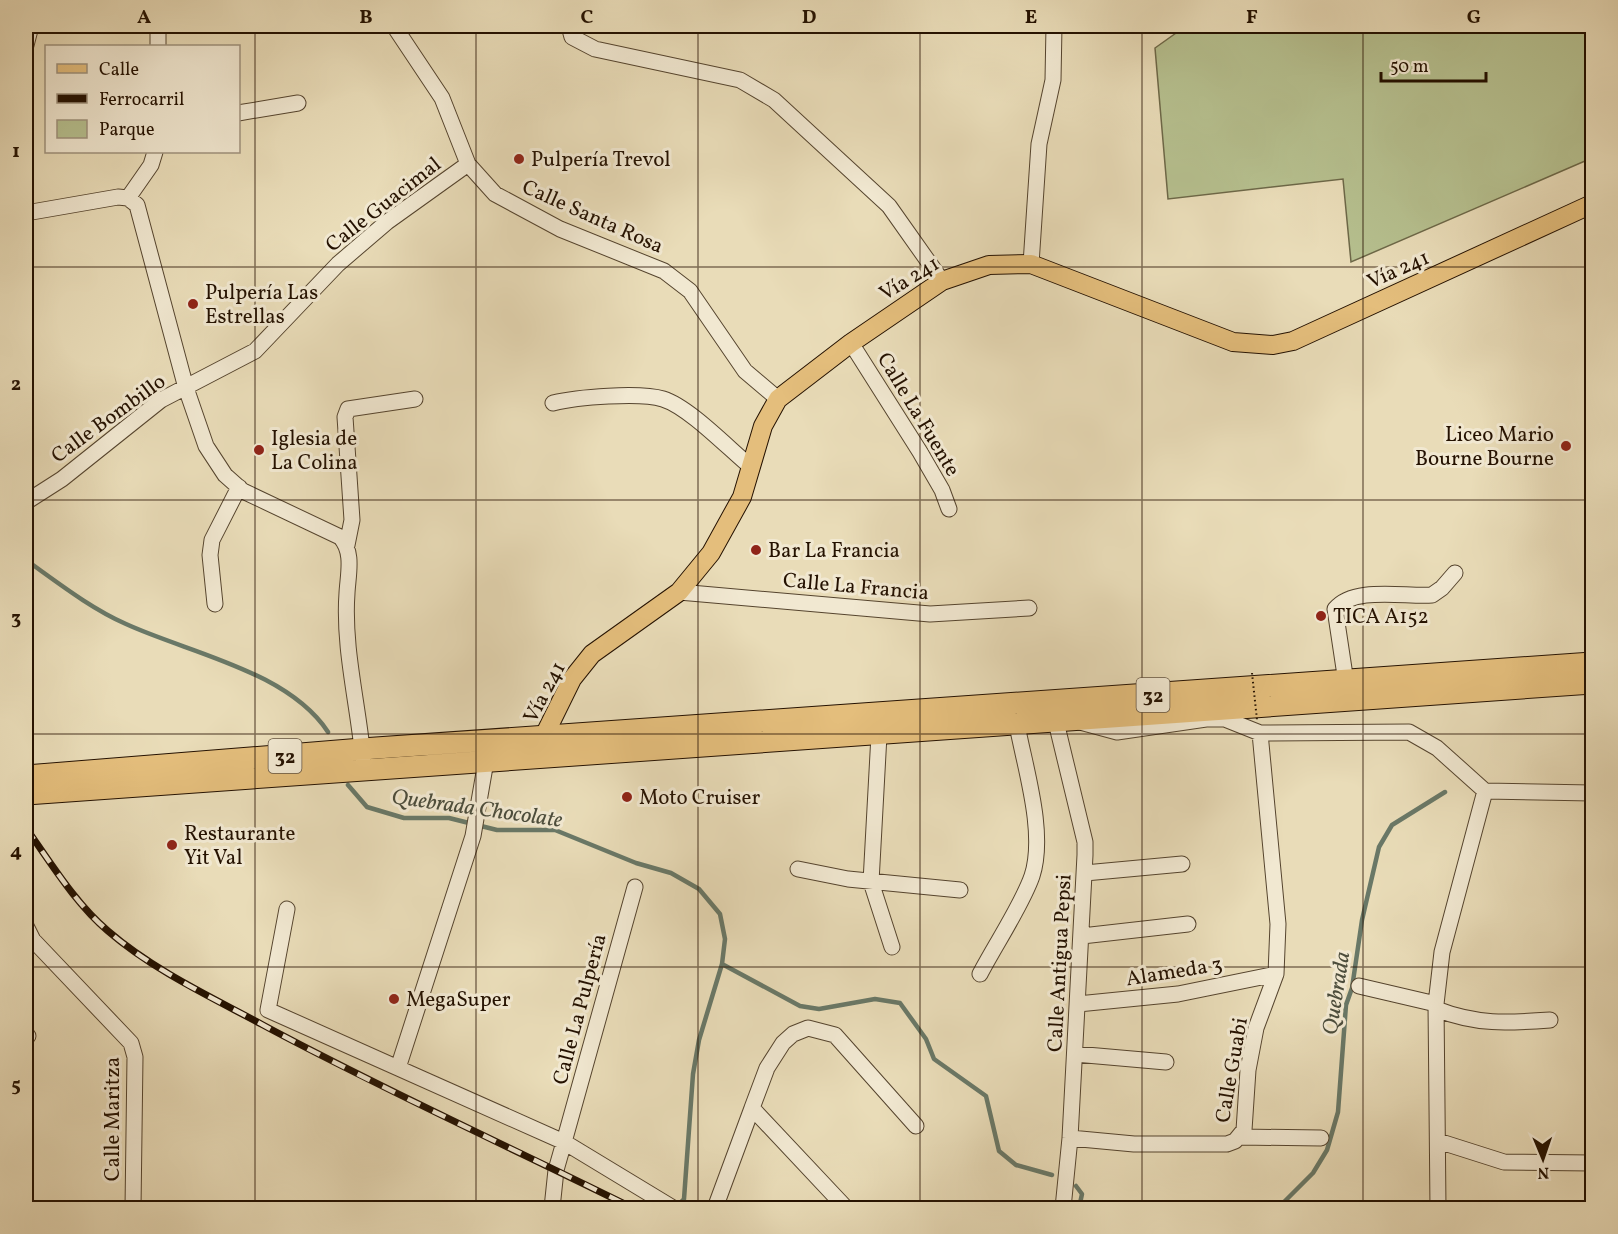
<svg xmlns="http://www.w3.org/2000/svg" width="1618" height="1234" viewBox="0 0 1618 1234" font-family="Vollkorn,serif">
<rect width="100%" height="100%" fill="#e9dcb8"/>
<filter id="stains"><feTurbulence type="fractalNoise" baseFrequency=".00333" numOctaves="4"/><feColorMatrix values="0 0 0 0 .2 0 0 0 0 .09 0 0 0 0 .02 0 0 0 .5 -.17"/></filter>
<radialGradient id="worn" r=".72"><stop offset=".6" stop-color="#630" stop-opacity="0"/><stop offset="1" stop-color="#630" stop-opacity=".3"/></radialGradient>
<!-- green -->
<path fill="#b6c08f" stroke="#6d6848" stroke-width="1.5" d="M 1186,26 L 1592,26 L 1592,158 L 1351,262 L 1343,179 L 1168,199 L 1155,48 Z"/>
<g fill="none" stroke-linecap="round" stroke-linejoin="round">
<!-- stream -->
<path stroke="#697867" stroke-width="4.5" d="M 26,560 C 57,582 90,608 126,624 C 189,653 288,671 328,732
M 348,785 L 367,807 L 404,818 L 449,818 L 497,830 L 555,830 L 636,863 L 671,873 L 699,889 L 720,914 L 725,939 L 722,964 L 699,1040 L 693,1074 L 684,1199 L 677,1206
M 722,964 L 800,1006 L 819,1009 L 875,999 L 900,1003 L 926,1039 L 934,1059 L 986,1096 L 999,1151 L 1016,1165 L 1052,1175
M 1076,1186 L 1082,1194 L 1079,1208
M 1272,1208 L 1284,1202 L 1313,1173 L 1327,1150 L 1338,1112 L 1346,1005 L 1352,988 L 1362,920 L 1379,847 L 1392,825 L 1445,792"/>
<!-- minor casing -->
<g stroke="#55442e" stroke-width="17">
<path id="minor" d="M 394,26 L 442,98 L 468,164 L 495,194 L 560,229 L 664,271 L 690,291 L 745,371 L 778,399
M 569,26 L 572,37 L 595,49 L 740,80 L 774,100 L 889,206 L 942,281
M 26,45 L 31,26
M 158,46 L 158,26
M 238,113 L 298,103
M 128,198 L 151,165 L 155,152
M 26,213 L 118,197 L 128,198 L 137,205 L 186,388 L 206,446 L 225,475 L 243,491 L 340,537 C 354,552 348,574 347,593 C 343,648 358,703 363,758
M 1031,264 L 1039,144 L 1053,80 L 1054,26
M 851,343 L 920,452 L 942,490 L 949,509
M 553,403 C 577,397 640,392 663,399 C 689,407 729,449 751,467
M 26,502 L 62,479 L 161,400 L 255,351 L 338,264 L 387,222 L 468,164
M 347,545 L 352,520 L 345,417 L 348,409 L 415,399
M 679,592 L 930,614 L 1029,608
M 215,604 L 210,555 L 212,540 L 239,487
M 1346,682 L 1335,609 C 1354,586 1404,597 1432,595 L 1442,588 L 1455,573
M 1056,722 L 1085,842 L 1085,855 L 1070,1138 L 1063,1208
M 1080,722 L 1117,732 L 1206,719 L 1225,719 L 1260,733 L 1409,732 L 1437,748 L 1485,791 L 1442,952 L 1436,1004 L 1438,1208
M 879,735 L 871,882 L 892,947
M 486,761 L 473,836 L 398,1068 L 564,1142 L 556,1170 L 552,1208
M 1485,791 L 1592,793
M 798,869 L 848,879 L 960,890
M 1085,873 L 1182,864
M 635,887 L 564,1142 L 673,1208
M 287,909 L 268,1010 L 398,1068
M 26,926 L 33,940 L 131,1043 L 135,1057 L 133,1208
M 1082,936 L 1188,924
M 980,974 C 995,945 1022,905 1032,876 C 1046,833 1025,768 1017,725
M 1359,986 L 1436,1004
M 1078,1004 L 1178,994 L 1276,974
M 1436,1009 C 1477,1025 1507,1023 1550,1020
M 26,1036 L 28,1036
M 1075,1054 L 1166,1062
M 752,1108 L 767,1068 L 783,1043 L 793,1034 L 808,1028 L 835,1035 L 916,1126
M 1240,1137 L 1321,1138
M 1070,1138 L 1134,1144 L 1227,1144 L 1235,1141 L 1244,1130 L 1248,1070 L 1256,1028 L 1276,974 L 1278,924 L 1260,733
M 1438,1141 L 1504,1162 L 1592,1163
M 715,1208 L 752,1108 L 846,1208"/>
</g>
<!-- major casing -->
<g stroke="#241100" stroke-width="20">
<path id="major" d="M 545,746 L 544,736 L 572,679 L 592,654 L 679,592 L 711,553 L 742,497 L 763,426 L 778,399 L 851,343 L 942,281 L 989,265 L 1031,264 L 1233,342 L 1273,345 L 1293,341 L 1592,204"/>
</g>
<!-- highway casing -->
<g stroke="#241100" stroke-width="23">
<path id="highway" d="M 26,776 L 362,749 L 1592,663
M 26,794 L 1592,683"/>
</g>
<!-- minor -->
<use href="#minor" stroke="#f1e8d1" stroke-width="15"/>
<!-- major -->
<use href="#major" stroke="#e4be7c" stroke-width="18"/>
<!-- highway -->
<use href="#highway" stroke="#e4be7c" stroke-width="21"/>
<!-- rail casing -->
<g stroke="#241100" stroke-width="7">
<path id="rail" d="M 26,828 C 51,863 75,903 108,931 C 153,970 211,997 263,1025 C 384,1090 510,1147 633,1208"/>
</g>
<!-- rail -->
<use href="#rail" stroke="#f1e8d1" stroke-width="4.5" stroke-dasharray="14" stroke-linecap="butt"/>
<!-- path-bridge -->
<path stroke="#241100" stroke-width="2" stroke-dasharray="1.5 3" stroke-linecap="butt" d="M 1252,673 L 1257,720"/>
</g>
<!-- grid -->
<path fill="none" stroke="#241100" stroke-width="1.5" stroke-opacity="0.55" d="M 255,26 L 255,1208M 476,26 L 476,1208M 698,26 L 698,1208M 920,26 L 920,1208M 1142,26 L 1142,1208M 1363,26 L 1363,1208M 26,267 L 1592,267M 26,500 L 1592,500M 26,734 L 1592,734M 26,967 L 1592,967"/>
<!-- markers -->
<g fill="#8f2418" stroke="#f1e8d1" stroke-width="2">
<circle cx="519" cy="159" r="6"/>
<circle cx="193" cy="304" r="6"/>
<circle cx="1566" cy="446" r="6"/>
<circle cx="259" cy="450" r="6"/>
<circle cx="756" cy="550" r="6"/>
<circle cx="1321" cy="616" r="6"/>
<circle cx="627" cy="797" r="6"/>
<circle cx="172" cy="845" r="6"/>
<circle cx="394" cy="999" r="6"/>
</g>
<g text-anchor="middle" stroke-width="6" stroke-linejoin="round" paint-order="stroke">
<!-- shield labels -->
<g fill="#f1e8d1" stroke="#62523f" stroke-width="1.5">
<rect x="1136.5" y="678" width="33" height="34" rx="4.5"/>
<rect x="268.5" y="739" width="33" height="34" rx="4.5"/>
</g>
<g font-size="20" font-weight="bold" fill="#241100">
<text x="1153" y="702">32</text>
<text x="285" y="763">32</text>
</g>
<!-- poi labels -->
<g font-size="21" fill="#241100" stroke="#f1e8d1" text-anchor="start">
<text x="531" y="166">Pulpería Trevol</text>
<text x="205" y="299">Pulpería Las<tspan x="205" dy="24">Estrellas</tspan></text>
<text x="1554" y="441" text-anchor="end">Liceo Mario<tspan x="1554" dy="24">Bourne Bourne</tspan></text>
<text x="271" y="445">Iglesia de<tspan x="271" dy="24">La Colina</tspan></text>
<text x="768" y="557">Bar La Francia</text>
<text x="1333" y="623">TICA A152</text>
<text x="639" y="804">Moto Cruiser</text>
<text x="184" y="840">Restaurante<tspan x="184" dy="24">Yit Val</tspan></text>
<text x="406" y="1006">MegaSuper</text>
</g>
<!-- street labels -->
<g font-size="21" fill="#241100" stroke="#f1e8d1">
<text transform="translate(383 204) rotate(-38)" y="7">Calle Guacimal</text>
<text transform="translate(593 216) rotate(24)" y="7">Calle Santa Rosa</text>
<text transform="translate(1398 269) rotate(-24)" y="7">Vía 241</text>
<text transform="translate(909 278) rotate(-31)" y="7">Vía 241</text>
<text transform="translate(919 414) rotate(59)" y="7">Calle La Fuente</text>
<text transform="translate(108 418) rotate(-36)" y="7">Calle Bombillo</text>
<text transform="translate(856 586) rotate(5)" y="7">Calle La Francia</text>
<text transform="translate(544 692) rotate(-62)" y="7">Vía 241</text>
<text transform="translate(1059 963) rotate(-87)" y="7">Calle Antigua Pepsi</text>
<text transform="translate(1174 971) rotate(-9)" y="7">Alameda 3</text>
<text transform="translate(579 1009) rotate(-75)" y="7">Calle La Pulpería</text>
<text transform="translate(1231 1070) rotate(-80)" y="7">Calle Guabi</text>
<text transform="translate(112 1119) rotate(-90)" y="7">Calle Maritza</text>
</g>
<!-- water labels -->
<g font-size="22" font-style="italic" fill="#4c4d3c" stroke="#f1e8d1">
<text transform="translate(477 807) rotate(8)" y="8">Quebrada Chocolate</text>
<text transform="translate(1335 993) rotate(-81)" y="8">Quebrada</text>
</g>
</g>
<!-- margin -->
<rect width="1618" height="1234" fill="none" stroke="#e9dcb8" stroke-width="66"/>
<!-- legend -->
<rect x="45" y="45" width="195" height="108" fill="#f1e8d1" stroke="#9f927d" stroke-width="1.5"/>
<rect x="57" y="64" width="30" height="9" fill="#e4be7c" stroke="#9f927d" stroke-width="1.5"/>
<text x="99" y="75" font-size="18" fill="#241100">Calle</text>
<rect x="57" y="94" width="30" height="9" fill="#241100" stroke="#9f927d" stroke-width="1.5"/>
<text x="99" y="105" font-size="18" fill="#241100">Ferrocarril</text>
<rect x="57" y="120" width="30" height="18" fill="#b6c08f" stroke="#9f927d" stroke-width="1.5"/>
<text x="99" y="135" font-size="18" fill="#241100">Parque</text>
<!-- north arrow -->
<g transform="translate(1543 1159) rotate(178)" stroke="#f1e8d1" stroke-width="4.5" paint-order="stroke">
<path d="M0-4.5L10 22L0 15L-10 22Z" fill="#241100"/>
<text y="-9" font-size="16" font-weight="bold" text-anchor="middle" fill="#241100">N</text>
</g>
<!-- scale -->
<path d="M1381 72v9h105v-9" fill="none" stroke="#241100" stroke-width="3"/>
<text x="1390" y="72" font-size="18" fill="#241100" stroke="#f1e8d1" stroke-width="4.5" paint-order="stroke">50 m</text>
<rect x="33" y="33" width="1552" height="1168" fill="none" stroke="#241100" stroke-width="2"/>
<g font-size="20" text-anchor="middle" font-weight="bold" fill="#241100">
<text x="144" y="23">A</text>
<text x="366" y="23">B</text>
<text x="587" y="23">C</text>
<text x="809" y="23">D</text>
<text x="1031" y="23">E</text>
<text x="1252" y="23">F</text>
<text x="1474" y="23">G</text>
<text x="16" y="157">1</text>
<text x="16" y="390">2</text>
<text x="16" y="624">3</text>
<text x="16" y="857">4</text>
<text x="16" y="1091">5</text>
</g>
<rect width="100%" height="100%" filter="url(#stains)"/>
<rect width="100%" height="100%" fill="url(#worn)"/>
</svg>
